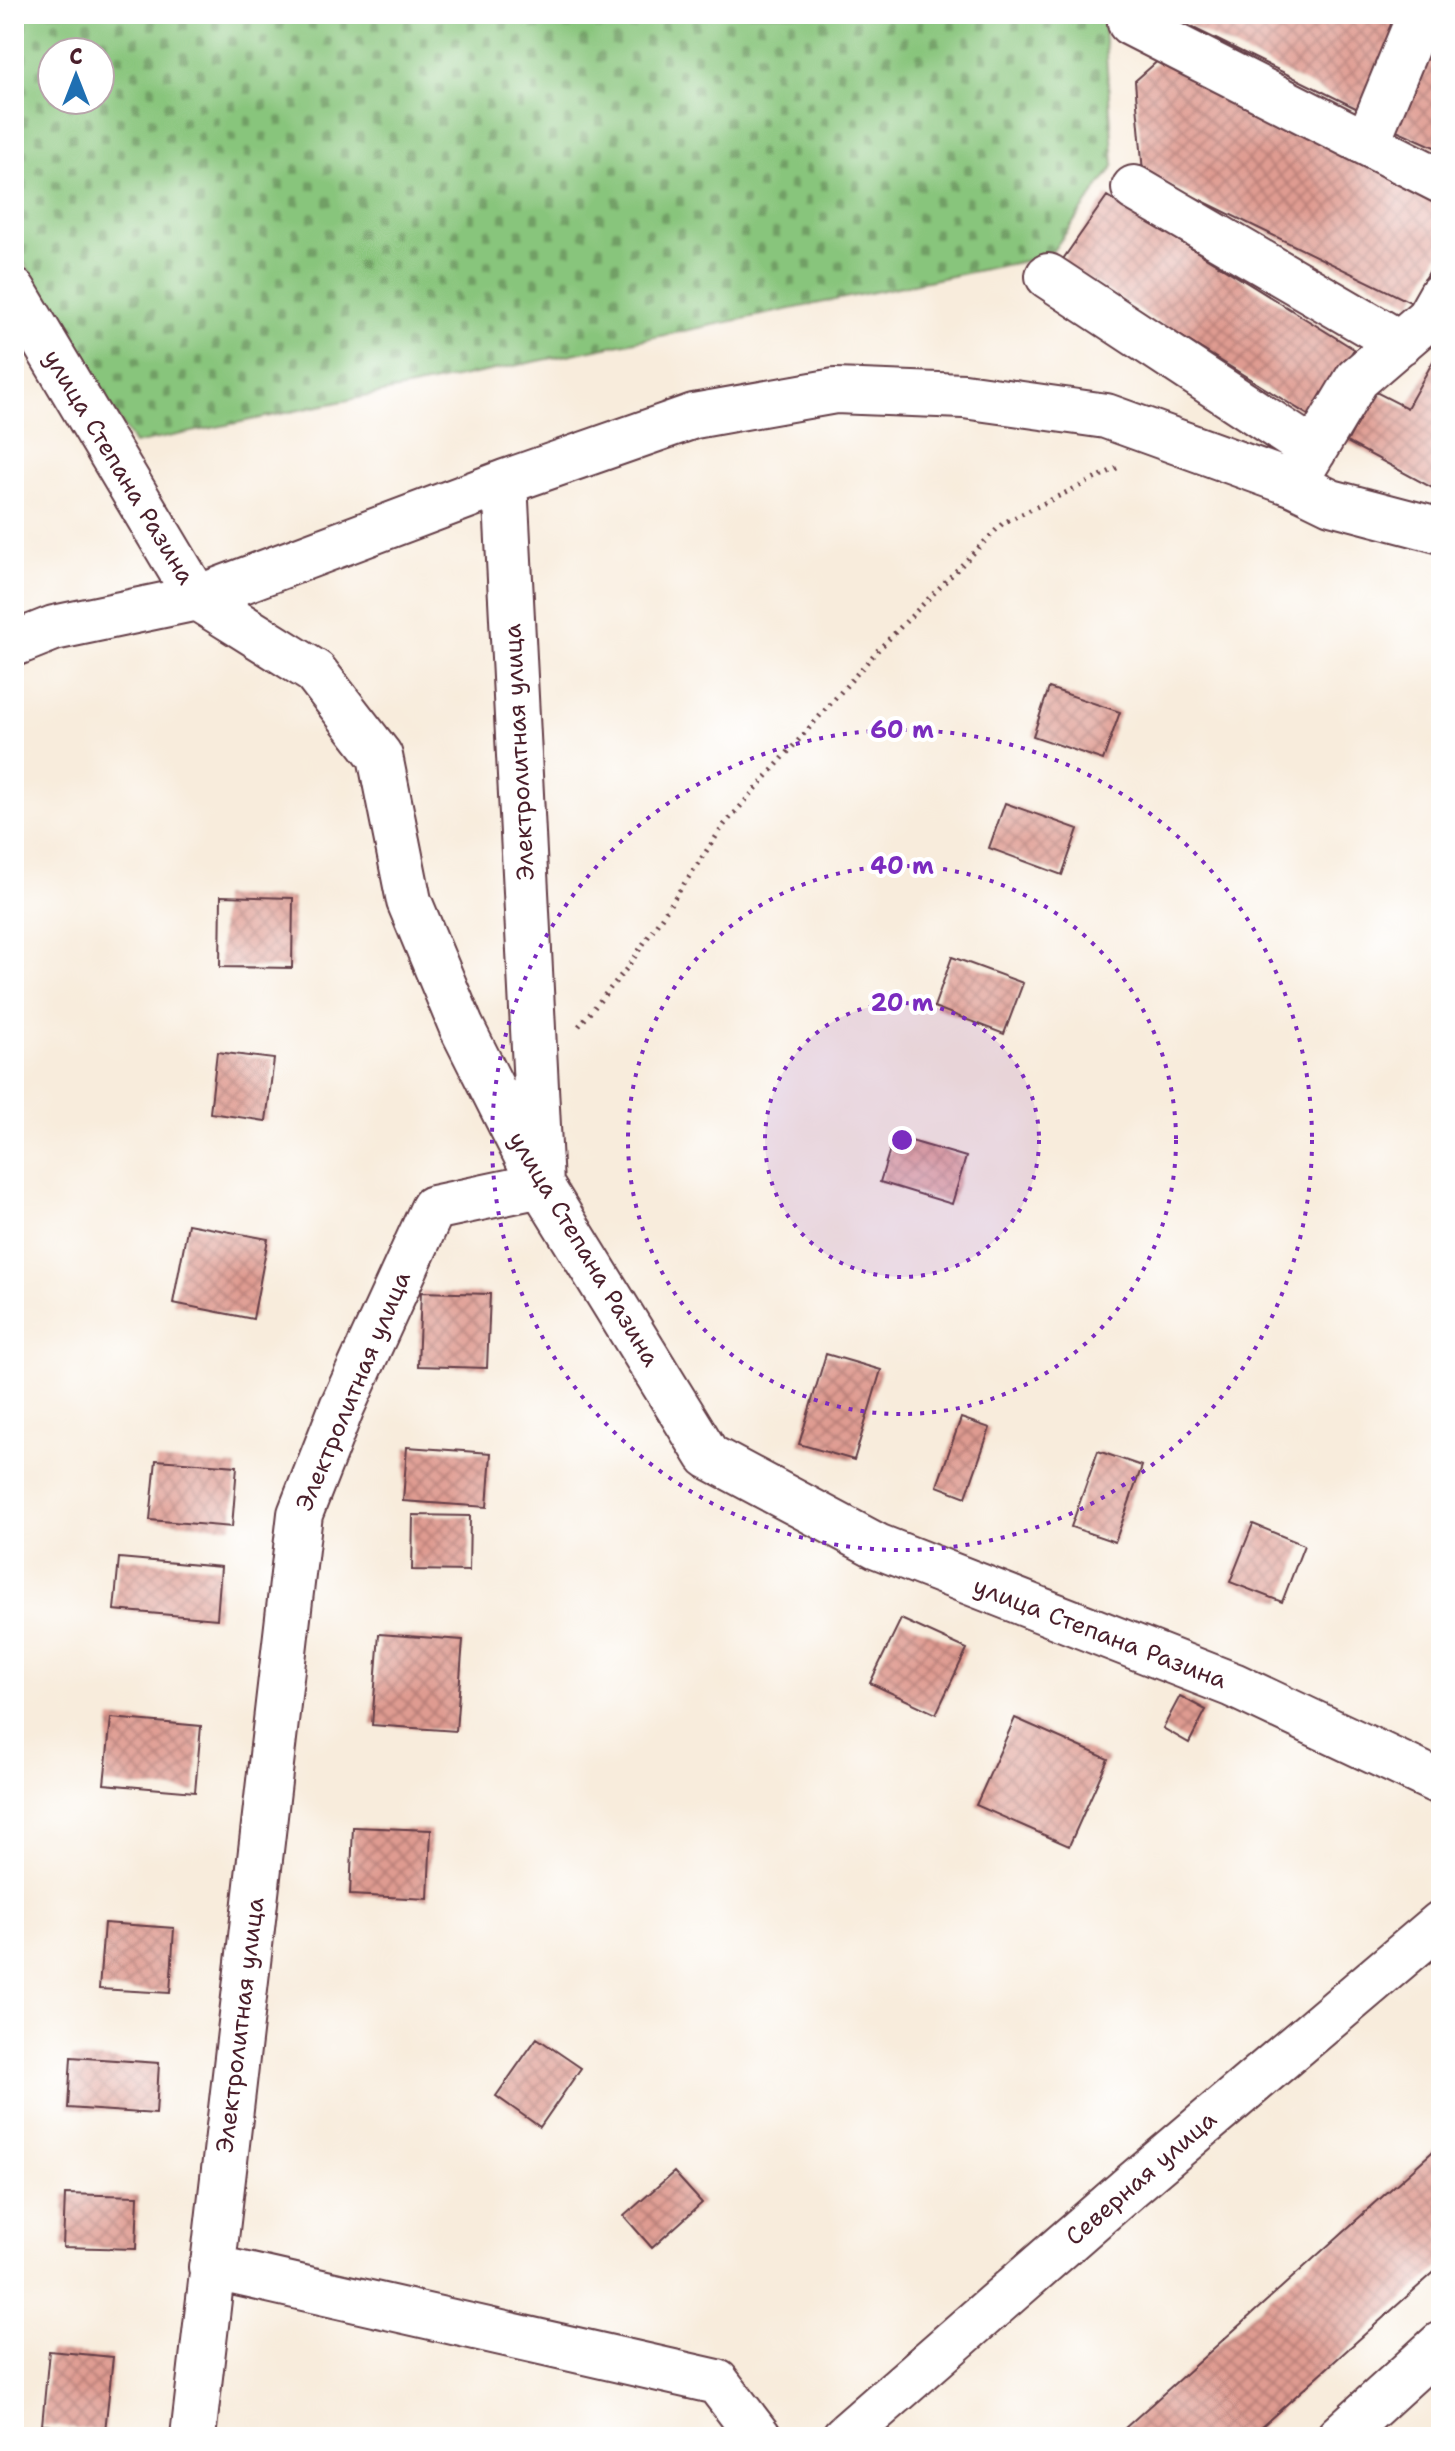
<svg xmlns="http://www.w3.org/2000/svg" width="1455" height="2451" viewBox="0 0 1455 2451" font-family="'Shantell Sans',sans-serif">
<defs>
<pattern id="cemetery-stones" width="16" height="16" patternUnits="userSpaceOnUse" patternTransform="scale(2)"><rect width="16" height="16" fill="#88c57b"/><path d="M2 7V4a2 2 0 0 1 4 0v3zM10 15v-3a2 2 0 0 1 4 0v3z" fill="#719f65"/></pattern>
<pattern id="building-cross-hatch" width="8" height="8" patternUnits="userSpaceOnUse" patternTransform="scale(2)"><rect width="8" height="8" fill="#df9b91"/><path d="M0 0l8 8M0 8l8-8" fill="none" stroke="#b77e77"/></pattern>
</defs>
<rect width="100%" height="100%" fill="#fff"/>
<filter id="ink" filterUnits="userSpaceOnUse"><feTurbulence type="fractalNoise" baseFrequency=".0125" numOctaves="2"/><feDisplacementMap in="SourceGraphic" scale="16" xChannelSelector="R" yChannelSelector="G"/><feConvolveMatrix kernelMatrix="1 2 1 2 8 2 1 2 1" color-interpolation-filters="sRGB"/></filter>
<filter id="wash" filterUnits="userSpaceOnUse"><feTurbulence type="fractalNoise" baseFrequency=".006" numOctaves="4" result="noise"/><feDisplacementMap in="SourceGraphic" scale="32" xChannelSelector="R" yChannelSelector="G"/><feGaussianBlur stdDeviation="1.8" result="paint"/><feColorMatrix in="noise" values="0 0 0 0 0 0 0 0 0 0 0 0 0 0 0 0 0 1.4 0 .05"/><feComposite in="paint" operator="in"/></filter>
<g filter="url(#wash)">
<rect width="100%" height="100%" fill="#f8ecdc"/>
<!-- cemetery -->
<path fill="url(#cemetery-stones)" stroke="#697253" stroke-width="2" fill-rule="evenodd" d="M 14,14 L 1103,14 L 1114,166 L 1049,256 L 134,444 L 14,246 ZM 52,52 L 100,52 L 100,100 L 52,100 Z"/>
<g id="blocks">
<!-- building -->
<path fill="url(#building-cross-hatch)" d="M 1165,14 L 1396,14 L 1404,17 L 1366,113 Z
M 1431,38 L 1441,43 L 1441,150 L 1392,128 Z
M 1161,58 L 1441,204 L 1441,250 L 1412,303 L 1143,172 L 1135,81 Z
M 1107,196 L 1354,349 L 1313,418 L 1061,262 Z
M 1441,347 L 1441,481 L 1436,490 L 1347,442 L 1374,391 L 1407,408 Z
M 1049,688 L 1120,712 L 1103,760 L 1033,736 Z
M 1005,803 L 1078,829 L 1062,875 L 989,848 Z
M 221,896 L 293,898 L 292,968 L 220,967 Z
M 952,957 L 1023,983 L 1004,1034 L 934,1007 Z
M 217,1052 L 274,1059 L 266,1121 L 210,1113 Z
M 894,1136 L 966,1157 L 952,1204 L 880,1182 Z
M 188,1224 L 268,1239 L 253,1319 L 173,1303 Z
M 421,1292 L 490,1294 L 487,1368 L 418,1366 Z
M 826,1354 L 881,1370 L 854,1460 L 799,1444 Z
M 961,1418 L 990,1428 L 966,1497 L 937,1486 Z
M 407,1447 L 491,1453 L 487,1507 L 403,1501 Z
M 1098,1451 L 1142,1466 L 1115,1542 L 1071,1527 Z
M 156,1460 L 237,1466 L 232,1527 L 150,1520 Z
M 413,1515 L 470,1516 L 469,1571 L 412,1570 Z
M 1253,1524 L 1304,1545 L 1282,1602 L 1230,1582 Z
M 119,1558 L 221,1567 L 217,1619 L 114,1610 Z
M 901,1619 L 967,1649 L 936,1714 L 870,1683 Z
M 379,1634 L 463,1640 L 456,1731 L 372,1725 Z
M 1180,1696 L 1206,1710 L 1189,1743 L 1163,1728 Z
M 111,1718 L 201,1726 L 195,1792 L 104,1784 Z
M 1015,1718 L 1108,1759 L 1069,1846 L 976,1805 Z
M 353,1827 L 431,1830 L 428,1899 L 350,1895 Z
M 104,1923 L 174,1928 L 170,1993 L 99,1989 Z
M 537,2038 L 581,2068 L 540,2127 L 496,2096 Z
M 71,2057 L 159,2063 L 156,2114 L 68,2108 Z
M 1441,2144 L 1441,2266 L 1250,2437 L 1115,2437 Z
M 674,2172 L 702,2203 L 652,2248 L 624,2216 Z
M 65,2194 L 138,2196 L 136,2249 L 63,2247 Z
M 49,2351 L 113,2357 L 105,2431 L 42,2425 Z"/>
</g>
</g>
<g filter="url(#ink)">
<use href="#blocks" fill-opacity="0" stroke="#643e46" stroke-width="2"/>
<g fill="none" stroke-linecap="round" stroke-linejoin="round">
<!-- minor casing -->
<g stroke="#643e46" stroke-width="48">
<path id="minor" d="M 1130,23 L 1441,181
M 1367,143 L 1420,14
M 1134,188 L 1400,343
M 1048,276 L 1314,451
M 14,291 L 197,598 L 315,672 L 380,756 L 409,901 L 461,1026 L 541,1185 L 708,1456 L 877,1546 L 1233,1685 L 1441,1783
M 1441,295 L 1428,318 L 1357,379 L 1294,484 L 1331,502 L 1441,531
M 14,644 L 54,628 L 197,598 L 505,482 L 694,416 L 835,391 L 964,396 L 1106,416 L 1294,484
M 211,2267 L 717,2382 L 759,2437
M 193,2437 L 300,1514 L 342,1407 L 433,1208 L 541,1185 L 505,482
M 844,2437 L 1131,2186 L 1441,1923
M 1339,2437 L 1441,2344"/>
</g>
<!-- path -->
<path stroke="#643e46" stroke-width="5" stroke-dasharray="2 6" stroke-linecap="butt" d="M 579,1026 L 627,968 L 724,825 L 876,652 L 1003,523 L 1117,468"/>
<!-- minor -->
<use href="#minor" stroke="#fff" stroke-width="44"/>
</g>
</g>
<!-- distance rings -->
<circle cx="902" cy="1140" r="137" fill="#7b2cbf" fill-opacity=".12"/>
<g fill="none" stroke="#7b2cbf" stroke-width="4" stroke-dasharray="4 8">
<circle cx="902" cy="1140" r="137"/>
<circle cx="902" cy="1140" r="274"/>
<circle cx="902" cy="1140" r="410"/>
</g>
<g text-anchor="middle" stroke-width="8" stroke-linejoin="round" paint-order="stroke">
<!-- street labels -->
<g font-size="24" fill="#4a1f2b" stroke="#fff">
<text transform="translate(119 467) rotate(59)" y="8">улица Степана Разина</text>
<text transform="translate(519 752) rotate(-93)" y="8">Электролитная улица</text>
<text transform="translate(584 1249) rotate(59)" y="8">улица Степана Разина</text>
<text transform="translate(353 1391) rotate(-67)" y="8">Электролитная улица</text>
<text transform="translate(1100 1633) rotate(21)" y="8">улица Степана Разина</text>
<text transform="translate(240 2025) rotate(-83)" y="8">Электролитная улица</text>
<text transform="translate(1141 2178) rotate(-41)" y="8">Северная улица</text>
</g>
</g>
<circle cx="902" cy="1140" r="12" fill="#7b2cbf" stroke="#fff" stroke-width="4"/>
<g font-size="24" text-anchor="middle" font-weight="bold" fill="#7b2cbf" stroke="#fff" stroke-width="8" stroke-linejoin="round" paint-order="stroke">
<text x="902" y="738">60 m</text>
<text x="902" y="874">40 m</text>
<text x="902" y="1011">20 m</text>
</g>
<!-- margin -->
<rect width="1455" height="2451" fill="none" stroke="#fff" stroke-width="48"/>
<!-- north arrow -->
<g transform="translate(76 76)"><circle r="38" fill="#ffffff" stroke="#b7a5aa" stroke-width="2"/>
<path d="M0-6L14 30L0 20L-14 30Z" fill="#1f6fb2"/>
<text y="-12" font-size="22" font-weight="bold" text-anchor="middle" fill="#4a1f2b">С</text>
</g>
</svg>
